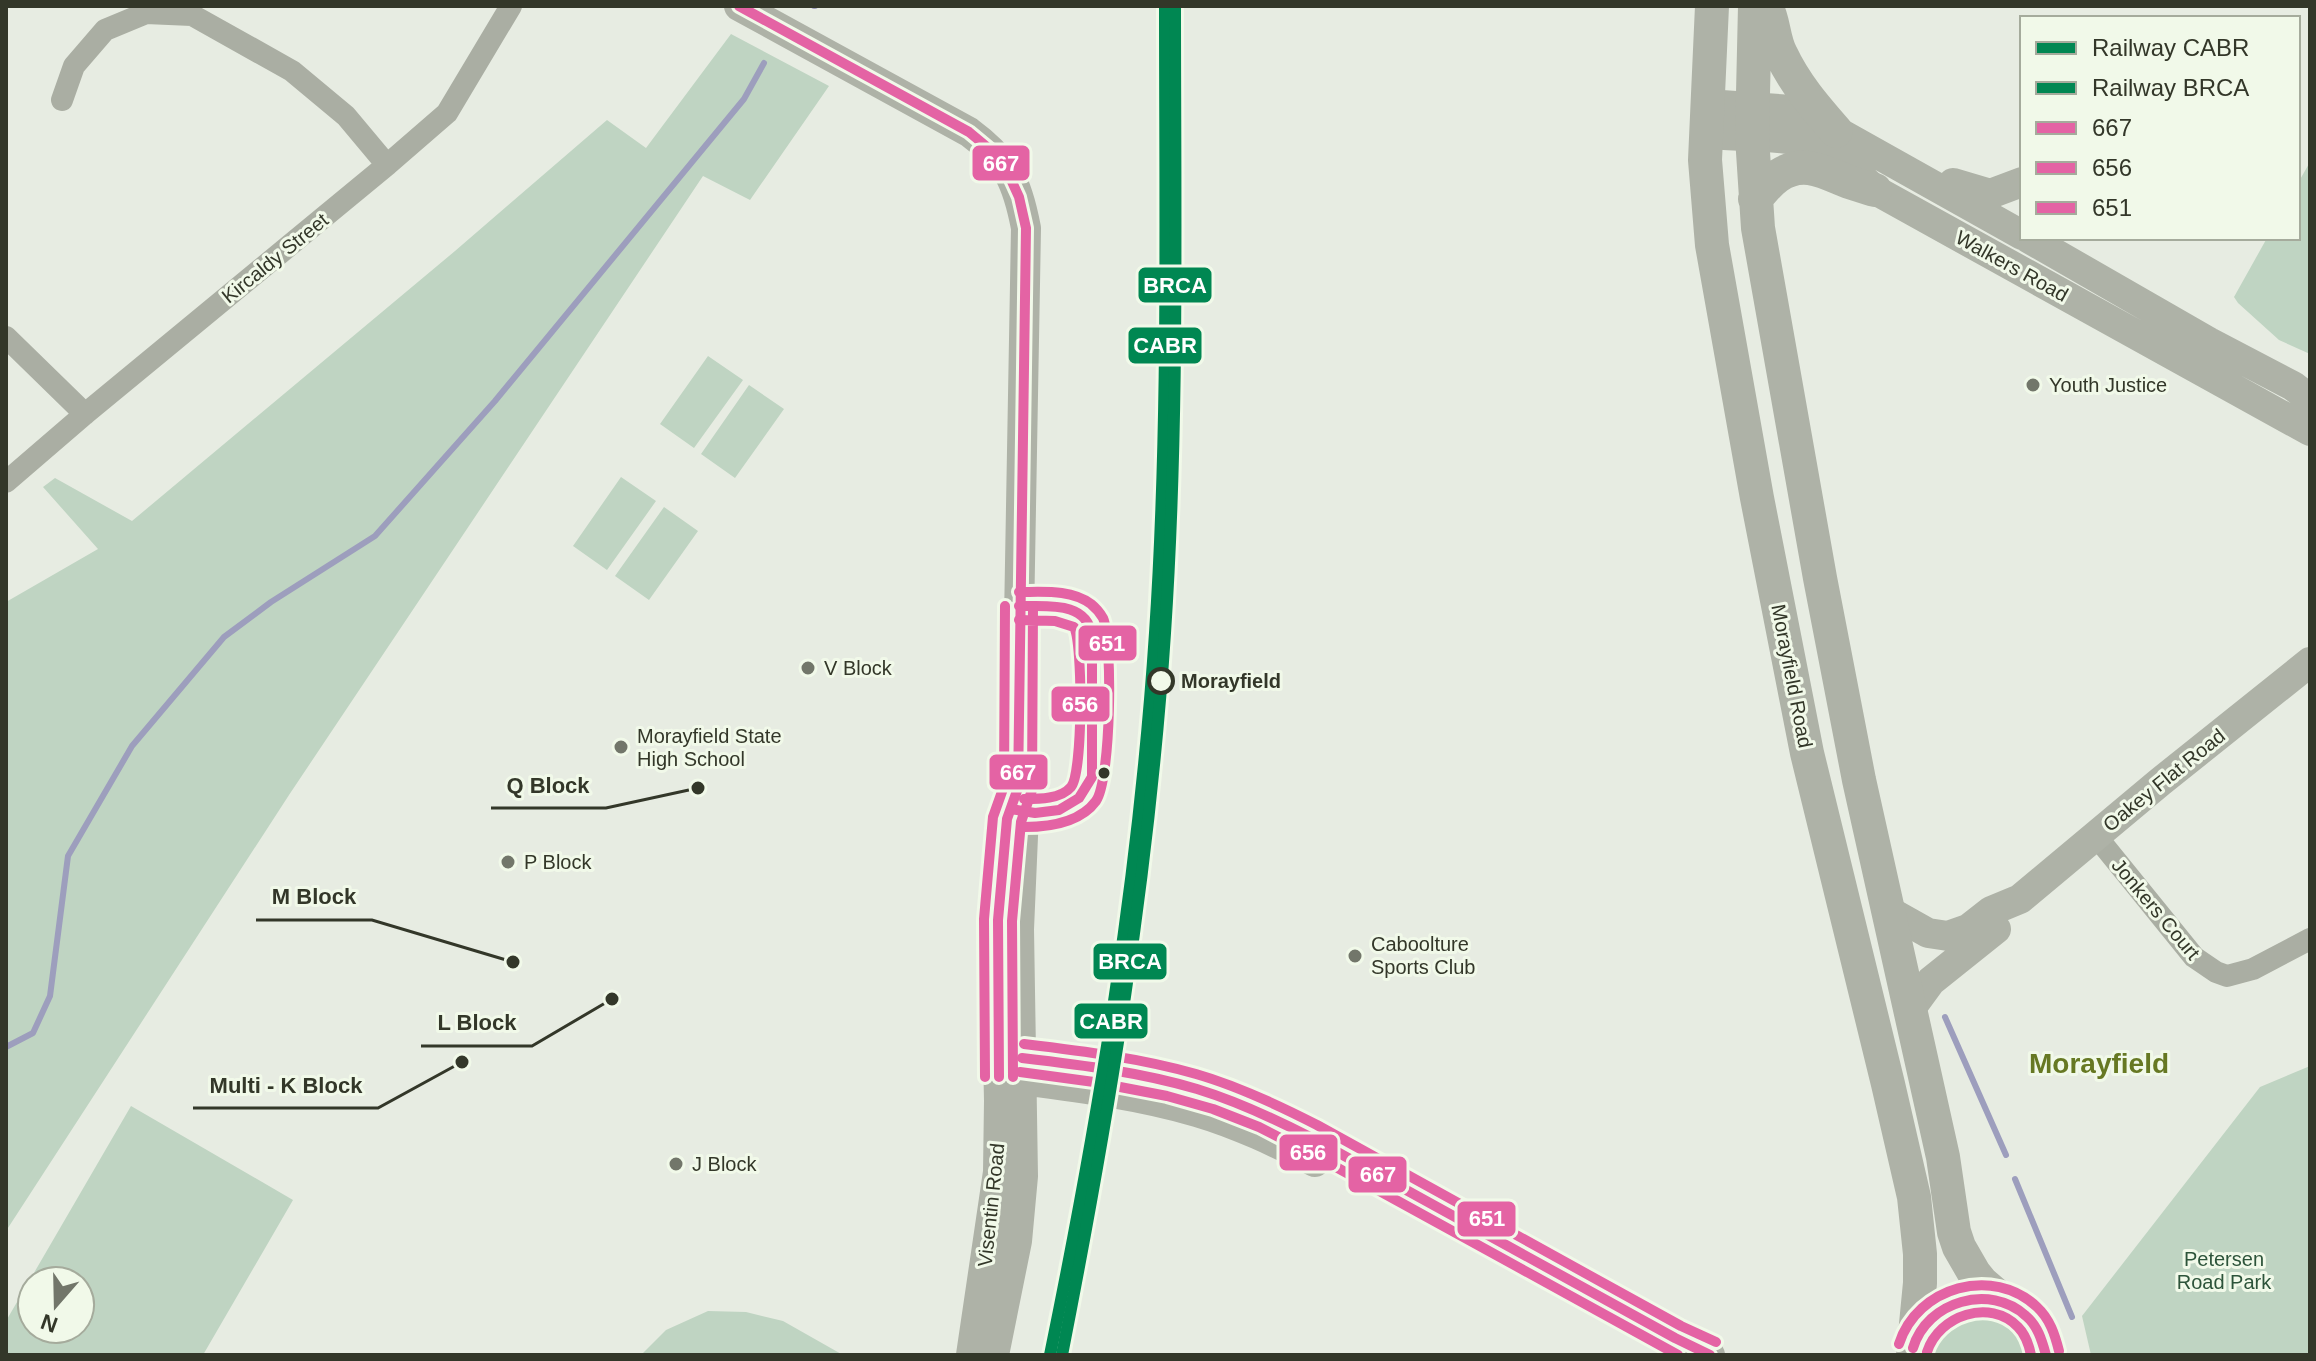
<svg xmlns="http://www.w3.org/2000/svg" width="2316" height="1361" viewBox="0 0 2316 1361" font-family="Arial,sans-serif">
<rect width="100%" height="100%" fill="#e7ece2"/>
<!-- green -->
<path fill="#bfd4c2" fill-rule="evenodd" d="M 731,34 L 829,86 L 750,200 L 703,176 L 289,795 L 6,1231 L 6,602 L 98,549 L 43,487 L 55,478 L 132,521 L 455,251 L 607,120 L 646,148 Z
M 2310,162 L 2310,354 L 2279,340 L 2238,303 L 2234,297 L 2267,238 L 2298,238 L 2298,183 Z
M 708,356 L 743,380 L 694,448 L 660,424 Z
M 749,385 L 784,409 L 735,478 L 701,454 Z
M 621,477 L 656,501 L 607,570 L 573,546 Z
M 664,507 L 698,531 L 649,600 L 615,576 Z
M 2310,1066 L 2310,1355 L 2091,1355 L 2082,1316 L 2260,1087 Z
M 131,1106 L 293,1200 L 203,1355 L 6,1355 L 6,1321 ZM 32,1281 L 80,1281 L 80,1329 L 32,1329 Z
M 708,1311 L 746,1312 L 783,1321 L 843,1355 L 641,1355 L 666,1330 Z
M 1971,1315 C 1999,1314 2021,1327 2029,1355 L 1929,1355 C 1936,1333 1949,1321 1971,1315 Z"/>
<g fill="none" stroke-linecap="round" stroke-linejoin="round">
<!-- stream -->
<path stroke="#9d9ebd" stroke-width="6" d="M 814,6 L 815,6
M 1945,1017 L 2006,1155
M 6,1047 L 33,1033 L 50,996 L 68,856 L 132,746 L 224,637 L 271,602 L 375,536 L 495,401 L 744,99 L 764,63
M 2015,1179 L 2072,1317"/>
<!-- street -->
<path stroke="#aaaea3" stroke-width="22" d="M 62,100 L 74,66 L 105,30 L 146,13 L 192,15 L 292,71 L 346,116 L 387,165
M 6,337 L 85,414
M 6,482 L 85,414 L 387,165 L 447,113 L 511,6
M 2096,836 L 2194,957 L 2216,972 L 2227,976 L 2253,969 L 2310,939"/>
<!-- secondary -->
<path stroke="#aeb2a7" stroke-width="30" d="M 739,6 L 969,132 C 1007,160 1017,181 1026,228 L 1017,731 L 1018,788 L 1024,813 L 1019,929 L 1023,1176 L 1017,1241 L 994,1355
M 1707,104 L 1792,110 L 1815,119 L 2022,235
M 1706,134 C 1733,136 1761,136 1788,139 C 1818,143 1854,170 1875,190 L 2310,431
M 1953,183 L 1990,194 L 2022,182
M 2028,238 L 2209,342 L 2293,386 L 2310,399
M 1887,910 L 1928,933 L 1948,936 L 1968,929 L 1991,911 L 2020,899 L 2160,782 L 2310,662
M 1909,1011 L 1931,981 L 1996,929
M 998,1055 C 1072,1064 1148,1072 1219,1096 C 1282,1118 1340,1154 1398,1186 C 1491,1237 1583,1287 1675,1338 L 1710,1355
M 999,1077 C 1066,1086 1132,1093 1197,1112 C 1238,1124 1277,1143 1315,1162
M 971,1355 L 998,1172 L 999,1101 L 996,956 L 998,920 L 1005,851"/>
<!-- primary -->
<path stroke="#aeb2a7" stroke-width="34" d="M 1712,6 L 1705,160 L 1712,245 L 1757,498 L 1807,753 L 1888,1084 L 1914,1197 L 1920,1254 L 1920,1283 L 1913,1355
M 1755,6 L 1752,137 L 1758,228 L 1820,578 L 1859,780 L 1943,1157 L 1954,1232 L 1959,1247 L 1974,1273 L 1982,1283 L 2003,1301
M 1766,6 C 1774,20 1773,39 1781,54 C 1795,84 1815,107 1836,131
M 1755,199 C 1762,192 1769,182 1778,176 C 1801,160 1821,170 1844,180 C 1854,184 1865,187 1875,190
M 1914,1339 C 1925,1326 1934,1311 1950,1304 C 1990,1284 2040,1311 2046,1355"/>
<!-- bus-1 casing -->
<g stroke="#f1f9e9" stroke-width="16">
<path id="bus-1" d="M 739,6 L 969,132 L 993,152 L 1008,173 L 1019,197 L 1026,228 L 1018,788 L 1007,819 L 998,920 L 999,1077
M 1011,809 L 1035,813 L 1059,810 L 1079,798 L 1092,777 L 1092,635 C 1086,600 1046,607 1019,606
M 1022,1058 C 1081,1065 1140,1072 1197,1089 C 1236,1101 1273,1118 1310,1137 L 1675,1338 L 1710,1355
M 1913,1348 C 1927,1301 1990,1283 2026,1316 C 2038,1326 2042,1341 2046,1355"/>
</g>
<!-- bus-2 casing -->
<g stroke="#f1f9e9" stroke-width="16">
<path id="bus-2" d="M 1019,620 L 1055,621 L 1074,627 C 1083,643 1083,773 1071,787 C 1061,799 1039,799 1024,799
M 1020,1072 L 1094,1082 L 1167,1096 L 1213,1109 L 1259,1127 L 1325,1161 L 1678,1355
M 1013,1077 L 1012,921 L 1021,822 L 1032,790 L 1033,606
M 1927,1352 C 1939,1315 1990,1298 2018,1327 C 2026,1335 2029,1345 2031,1355"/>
</g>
<!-- bus-3 casing -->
<g stroke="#f1f9e9" stroke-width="16">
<path id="bus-3" d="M 1019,592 C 1043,592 1071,589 1091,604 C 1096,608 1100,613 1103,618 C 1113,642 1111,780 1096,801 C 1080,823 1049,827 1024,827
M 1024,1044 C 1082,1051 1140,1058 1196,1074 C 1238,1086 1278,1105 1317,1125 L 1681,1326 L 1716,1342
M 985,1077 L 984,919 L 993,817 L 1004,786 L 1005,606
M 1899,1344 C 1917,1287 1993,1265 2037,1307 C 2050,1319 2055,1335 2059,1351"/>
</g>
<!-- bus-1 -->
<use href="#bus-1" stroke="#e463a4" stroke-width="10"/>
<!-- bus-2 -->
<use href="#bus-2" stroke="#e463a4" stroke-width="10"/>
<!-- bus-3 -->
<use href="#bus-3" stroke="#e463a4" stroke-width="10"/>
<!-- rail-1 casing -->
<g stroke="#f1f9e9" stroke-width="18">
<path id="rail-1" d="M 1050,1355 C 1099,1116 1139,876 1155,633 C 1169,425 1165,215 1165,6"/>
</g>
<!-- rail-2 casing -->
<g stroke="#f1f9e9" stroke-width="18">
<path id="rail-2" d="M 1062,1355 C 1109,1116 1149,876 1165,633 C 1179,424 1175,215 1175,6"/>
</g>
<!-- rail-1 -->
<use href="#rail-1" stroke="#008752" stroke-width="12"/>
<!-- rail-2 -->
<use href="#rail-2" stroke="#008752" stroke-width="12"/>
</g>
<!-- markers -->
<g fill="#72766a" stroke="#f1f9e9" stroke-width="3">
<circle cx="2033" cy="385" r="8"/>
<circle cx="808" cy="668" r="8"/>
<circle cx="621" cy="747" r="8"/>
<circle cx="508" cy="862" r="8"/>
<circle cx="1355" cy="956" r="8"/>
<circle cx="676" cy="1164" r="8"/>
</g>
<circle fill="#f1f9e9" stroke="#333729" stroke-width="4" cx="1161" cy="681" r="12"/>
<circle fill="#333729" stroke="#f1f9e9" stroke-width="3" cx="1104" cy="773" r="7"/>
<g text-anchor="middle" stroke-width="6" stroke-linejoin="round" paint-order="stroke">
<!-- street labels -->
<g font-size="20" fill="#333729" stroke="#f1f9e9">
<text transform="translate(275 258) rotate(-39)" y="7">Kircaldy Street</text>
<text transform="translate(2012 266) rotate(29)" y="7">Walkers Road</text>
<text transform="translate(1792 676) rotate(79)" y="7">Morayfield Road</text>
<text transform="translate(2164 780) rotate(-39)" y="7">Oakey Flat Road</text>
<text transform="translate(2156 909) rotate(50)" y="7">Jonkers Court</text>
<text transform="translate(991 1205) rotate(-84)" y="7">Visentin Road</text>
</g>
<!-- poi labels -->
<g font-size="20" fill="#333729" stroke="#f1f9e9" text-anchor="start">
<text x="2049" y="392">Youth Justice</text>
<text x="824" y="675">V Block</text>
<text x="637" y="743">Morayfield State<tspan x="637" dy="23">High School</tspan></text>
<text x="524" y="869">P Block</text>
<text x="1371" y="951">Caboolture<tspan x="1371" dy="23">Sports Club</tspan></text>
<text x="692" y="1171">J Block</text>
</g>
<!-- stop labels -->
<g font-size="20" font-weight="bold" fill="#333729" stroke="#f1f9e9" text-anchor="start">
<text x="1181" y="688">Morayfield</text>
</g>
<!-- park labels -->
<g font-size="20" fill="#2d543a" stroke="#f1f9e9">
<text x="2224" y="1266">Petersen<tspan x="2224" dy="23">Road Park</tspan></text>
</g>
<!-- district labels -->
<g font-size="28" font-weight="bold" fill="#667823" stroke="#f1f9e9">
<text x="2099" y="1073">Morayfield</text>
</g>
</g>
<!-- callouts -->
<path fill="none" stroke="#333729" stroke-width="3" d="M698 788L606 808H491M513 962L372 920H256M612 999L532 1046H421M462 1062L378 1108H193"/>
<g fill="#333729" stroke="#f1f9e9" stroke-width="3">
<circle cx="698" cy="788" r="8"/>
<circle cx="513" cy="962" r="8"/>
<circle cx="612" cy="999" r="8"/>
<circle cx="462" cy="1062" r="8"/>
</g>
<g font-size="22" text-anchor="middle" font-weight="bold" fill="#333729" stroke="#f1f9e9" stroke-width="6" stroke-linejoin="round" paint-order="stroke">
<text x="548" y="793">Q Block</text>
<text x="314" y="904">M Block</text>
<text x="477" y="1030">L Block</text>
<text x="286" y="1093">Multi - K Block</text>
</g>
<g stroke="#f1f9e9" stroke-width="3">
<rect x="971" y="144" width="60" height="38" rx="8" fill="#e463a4"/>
<rect x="1137" y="266" width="76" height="38" rx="8" fill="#008752"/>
<rect x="1127" y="326" width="76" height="39" rx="8" fill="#008752"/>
<rect x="1077" y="624" width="61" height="38" rx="8" fill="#e463a4"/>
<rect x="1050" y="685" width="61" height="38" rx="8" fill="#e463a4"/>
<rect x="988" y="753" width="61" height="38" rx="8" fill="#e463a4"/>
<rect x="1092" y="942" width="76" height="39" rx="8" fill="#008752"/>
<rect x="1073" y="1002" width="76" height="38" rx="8" fill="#008752"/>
<rect x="1278" y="1133" width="61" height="39" rx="8" fill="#e463a4"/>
<rect x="1347" y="1155" width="61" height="39" rx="8" fill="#e463a4"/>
<rect x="1456" y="1200" width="61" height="38" rx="8" fill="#e463a4"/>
</g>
<g font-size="22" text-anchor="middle" font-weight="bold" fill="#fff">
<text x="1001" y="171">667</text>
<text x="1175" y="293">BRCA</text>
<text x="1165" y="353">CABR</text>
<text x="1107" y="651">651</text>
<text x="1080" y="712">656</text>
<text x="1018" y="780">667</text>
<text x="1130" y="969">BRCA</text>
<text x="1111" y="1029">CABR</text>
<text x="1308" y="1160">656</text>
<text x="1378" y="1182">667</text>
<text x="1487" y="1226">651</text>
</g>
<!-- border -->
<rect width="2316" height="1361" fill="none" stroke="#333729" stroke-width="16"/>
<!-- legend -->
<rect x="2020" y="16" width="280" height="224" fill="#f1f9e9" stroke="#a5ab9c" stroke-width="2"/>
<rect x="2036" y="42" width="40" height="12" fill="#008752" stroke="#a5ab9c" stroke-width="2"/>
<text x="2092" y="56" font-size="24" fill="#333729">Railway CABR</text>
<rect x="2036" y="82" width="40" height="12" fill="#008752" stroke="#a5ab9c" stroke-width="2"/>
<text x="2092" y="96" font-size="24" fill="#333729">Railway BRCA</text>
<rect x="2036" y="122" width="40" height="12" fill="#e463a4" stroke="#a5ab9c" stroke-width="2"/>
<text x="2092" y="136" font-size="24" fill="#333729">667</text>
<rect x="2036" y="162" width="40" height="12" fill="#e463a4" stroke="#a5ab9c" stroke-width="2"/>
<text x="2092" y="176" font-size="24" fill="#333729">656</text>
<rect x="2036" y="202" width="40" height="12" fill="#e463a4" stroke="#a5ab9c" stroke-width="2"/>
<text x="2092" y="216" font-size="24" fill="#333729">651</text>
<!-- north arrow -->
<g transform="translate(56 1305) rotate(200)"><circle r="38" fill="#f1f9e9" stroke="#a5ab9c" stroke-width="2"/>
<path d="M0-6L14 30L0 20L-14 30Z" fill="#72766a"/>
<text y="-12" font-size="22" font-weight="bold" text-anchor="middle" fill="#333729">N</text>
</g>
</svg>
